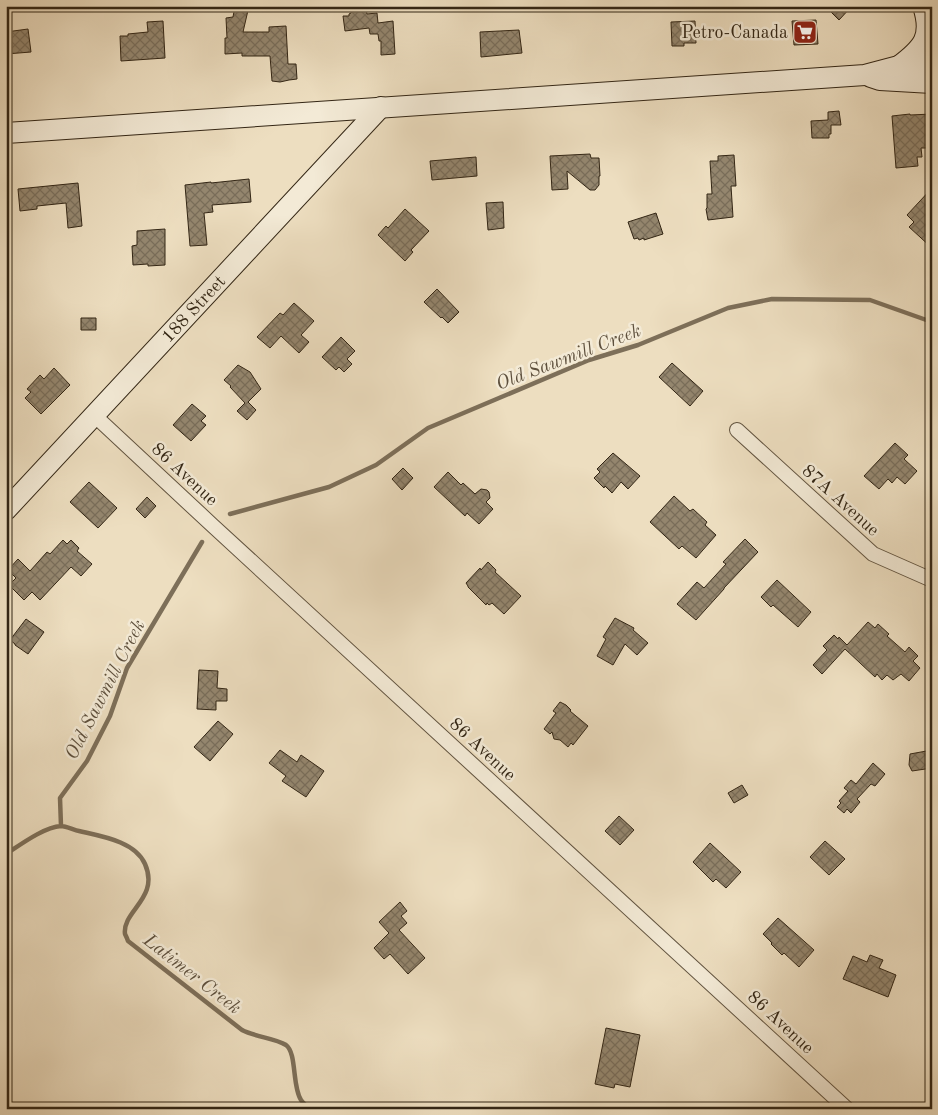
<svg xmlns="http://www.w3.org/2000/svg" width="938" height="1115" viewBox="0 0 938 1115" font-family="'Old Standard TT',serif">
<defs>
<pattern id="building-cross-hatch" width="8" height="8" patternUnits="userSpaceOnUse" patternTransform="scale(1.25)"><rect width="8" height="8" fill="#94866e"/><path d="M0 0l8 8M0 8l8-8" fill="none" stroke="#796d59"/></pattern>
</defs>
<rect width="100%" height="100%" fill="#eddec0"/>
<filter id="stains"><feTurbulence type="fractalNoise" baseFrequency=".004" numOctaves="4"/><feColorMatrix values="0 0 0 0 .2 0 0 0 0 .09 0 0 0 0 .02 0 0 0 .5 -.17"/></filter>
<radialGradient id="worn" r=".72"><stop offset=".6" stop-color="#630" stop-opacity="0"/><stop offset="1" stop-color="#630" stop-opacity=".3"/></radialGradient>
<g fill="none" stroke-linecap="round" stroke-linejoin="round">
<!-- stream -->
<path stroke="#7d6f59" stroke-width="4.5" d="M 230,514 L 329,487 L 376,465 L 428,428 L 589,360 L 638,345 L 728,308 L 772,299 L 870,300 L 932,322
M 61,826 L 60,798 L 87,761 L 110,716 L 127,668 L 202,542
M 6,854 C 20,845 44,827 61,826 C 66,826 74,830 79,831 C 100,836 135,841 145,864 C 160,898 122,911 125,934 C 126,936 127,938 128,941 L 242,1030 C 255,1037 275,1038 286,1045 C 297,1053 292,1087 301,1100 C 303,1103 307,1106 309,1109"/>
</g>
<!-- building -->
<path fill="url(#building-cross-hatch)" stroke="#332615" d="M 235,6 L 249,6 L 243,32 L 269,32 L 269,27 L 286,26 L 288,64 L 296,64 L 297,79 L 289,80 L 280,82 L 272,81 L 270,56 L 242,56 L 242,53 L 225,54 L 225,38 L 227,38 L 226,18 L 233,17 Z
M 351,6 L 362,6 L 362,9 L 366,9 L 367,14 L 377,13 L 378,23 L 393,21 L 395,54 L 381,55 L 381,41 L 379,41 L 378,34 L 370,34 L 369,28 L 345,31 L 343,16 L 349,16 L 349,14 L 351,13 Z
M 825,6 L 852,6 L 839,20 Z
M 816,20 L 818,44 L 794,45 L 792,21 Z
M 163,21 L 165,58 L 121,61 L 120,36 L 128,36 L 128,34 L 148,32 L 147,22 Z
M 695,21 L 696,43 L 684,43 L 684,46 L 672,46 L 671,22 Z
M 28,29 L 31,52 L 6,54 L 6,32 Z
M 519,30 L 522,53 L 481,57 L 480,32 Z
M 839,111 L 841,125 L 831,125 L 831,134 L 829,134 L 829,138 L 812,138 L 811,121 L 828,120 L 828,112 Z
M 910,114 L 910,115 L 932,114 L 932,148 L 921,148 L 922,157 L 917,157 L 918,166 L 896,168 L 892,116 Z
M 590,154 L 591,158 L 599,158 L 600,176 L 599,176 L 599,185 L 595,190 L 590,190 L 567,171 L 568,189 L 552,190 L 550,156 Z
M 734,155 L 736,186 L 731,186 L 733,217 L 708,220 L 706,209 L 707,208 L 707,194 L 712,194 L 710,161 L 718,161 L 718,156 Z
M 476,157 L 477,176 L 432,180 L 430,161 Z
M 249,179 L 251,202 L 212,205 L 213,212 L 204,213 L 207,245 L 190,246 L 185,185 L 211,182 L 211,183 Z
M 78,183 L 82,226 L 68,228 L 66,203 L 37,206 L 37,209 L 20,211 L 18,189 Z
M 932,188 L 932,248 L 909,227 L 914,222 L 907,215 Z
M 503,202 L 504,228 L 488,230 L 486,203 Z
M 405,209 L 429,231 L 411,250 L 413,252 L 405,261 L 378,235 L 386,226 L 388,228 Z
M 656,213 L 663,234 L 644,240 L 644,238 L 639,240 L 638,238 L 634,239 L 628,222 Z
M 165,229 L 165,265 L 148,266 L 148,264 L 133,265 L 132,246 L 137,245 L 137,231 Z
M 437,289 L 459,312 L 448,323 L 442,317 L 441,318 L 424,302 Z
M 294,303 L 314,321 L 301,335 L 309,342 L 299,353 L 281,336 L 270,348 L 257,337 L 280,313 L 283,315 Z
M 81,318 L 96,318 L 96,330 L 81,330 Z
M 341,337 L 355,351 L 347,359 L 352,364 L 344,372 L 339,367 L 336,370 L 322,357 Z
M 672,363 L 703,391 L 690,406 L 659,377 Z
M 238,365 L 250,372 L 261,389 L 248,402 L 256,410 L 247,420 L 237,411 L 245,403 L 230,387 L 231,386 L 224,380 Z
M 54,368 L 70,385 L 41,414 L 25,398 L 31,392 L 27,389 L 40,375 L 44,379 Z
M 192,404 L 206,416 L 201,421 L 206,425 L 191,441 L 173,425 Z
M 895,443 L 908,455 L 904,459 L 917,471 L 905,484 L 897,477 L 892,483 L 888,479 L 879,489 L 864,476 Z
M 613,453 L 640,476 L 628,489 L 621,482 L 612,493 L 605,486 L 604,488 L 594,478 L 600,472 L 597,469 Z
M 403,468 L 413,478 L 402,490 L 392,479 Z
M 448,472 L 461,485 L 463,483 L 475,494 L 481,489 L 487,490 L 489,492 L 490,498 L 486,502 L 493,509 L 479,524 L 467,513 L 465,516 L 434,487 Z
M 89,482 L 117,508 L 98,528 L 70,502 Z
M 674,496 L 690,511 L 693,509 L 707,522 L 705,525 L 716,535 L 696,558 L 682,546 L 679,549 L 650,522 Z
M 147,497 L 156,506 L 145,518 L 136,509 Z
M 745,539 L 758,552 L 724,588 L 724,589 L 696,620 L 677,604 L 697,582 L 704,588 L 726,564 L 723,562 Z
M 63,540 L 67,544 L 71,540 L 79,548 L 77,551 L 92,564 L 81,576 L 71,567 L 40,600 L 32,592 L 24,600 L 9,585 L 16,578 L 8,570 L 18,559 L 30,571 L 47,552 L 50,554 Z
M 488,562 L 496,570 L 495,572 L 521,596 L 504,614 L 492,603 L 489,605 L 487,603 L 486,605 L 468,587 L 468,586 L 466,583 L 480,568 L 481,570 Z
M 777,580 L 811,612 L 798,627 L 773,605 L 771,607 L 761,597 Z
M 615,618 L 634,628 L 633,630 L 648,643 L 637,655 L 625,644 L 613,665 L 597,656 L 606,639 L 603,637 Z
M 26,619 L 44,632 L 28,654 L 15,645 L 15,644 L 10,640 Z
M 868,622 L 875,628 L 878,624 L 889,634 L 887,636 L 905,652 L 909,647 L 918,656 L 913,661 L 920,668 L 909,681 L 901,674 L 893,680 L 887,675 L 882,680 L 877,674 L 875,677 L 845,649 L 822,674 L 813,665 L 827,650 L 823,646 L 834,635 L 838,639 L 839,637 L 847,645 Z
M 199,670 L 218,671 L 217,688 L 227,689 L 227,701 L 216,701 L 216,710 L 197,709 Z
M 560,702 L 566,705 L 571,710 L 570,711 L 588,726 L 573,745 L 571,743 L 568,747 L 560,740 L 554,739 L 552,732 L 550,734 L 544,729 L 556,713 L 553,711 Z
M 218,721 L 233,734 L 210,761 L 194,747 Z
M 280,750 L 297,762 L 301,755 L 324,771 L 306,797 L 282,781 L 286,776 L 269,763 Z
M 932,750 L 932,768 L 912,771 L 909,765 L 910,754 Z
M 873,763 L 885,774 L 875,786 L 871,784 L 857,799 L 860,802 L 851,813 L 847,809 L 844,813 L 837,807 L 841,803 L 839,801 L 848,791 L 844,788 L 851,780 L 856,784 Z
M 742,785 L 748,795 L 734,803 L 728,793 Z
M 619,816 L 634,830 L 620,845 L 605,831 Z
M 825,841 L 845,859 L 829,875 L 810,857 Z
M 710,843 L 741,872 L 726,888 L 716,879 L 713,882 L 693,862 Z
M 400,902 L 407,911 L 401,916 L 407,923 L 399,930 L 425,958 L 408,974 L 390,954 L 384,959 L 374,948 L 389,933 L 379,922 Z
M 778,918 L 814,950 L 799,967 L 784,953 L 782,955 L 771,944 L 772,943 L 763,934 Z
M 870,955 L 883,960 L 879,968 L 896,975 L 888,997 L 843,979 L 853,956 L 867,962 Z
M 606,1028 L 640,1035 L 630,1087 L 615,1084 L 614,1088 L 595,1084 Z"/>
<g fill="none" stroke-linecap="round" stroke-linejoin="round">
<!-- street casing -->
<g stroke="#625440" stroke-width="16">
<path id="street" d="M 94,415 L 212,525 L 847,1109
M 737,430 L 873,554 L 932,580"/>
</g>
<!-- secondary casing -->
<g stroke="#332615" stroke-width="22">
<g id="secondary">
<path d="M 899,66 C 923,48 933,37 923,6"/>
<path d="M 871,77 L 880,80 L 932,83"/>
<path d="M 6,133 L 865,75 L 899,66 L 932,62"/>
<path id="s1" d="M 6,510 L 381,107"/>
</g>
</g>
<!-- street -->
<use href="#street" stroke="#f3ead6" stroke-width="14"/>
<!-- secondary -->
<use href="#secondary" stroke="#f3ead6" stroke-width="20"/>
</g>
<!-- icons -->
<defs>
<g id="supermarket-square" transform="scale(1.25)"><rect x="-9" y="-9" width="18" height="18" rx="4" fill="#8f2418" stroke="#f3ead6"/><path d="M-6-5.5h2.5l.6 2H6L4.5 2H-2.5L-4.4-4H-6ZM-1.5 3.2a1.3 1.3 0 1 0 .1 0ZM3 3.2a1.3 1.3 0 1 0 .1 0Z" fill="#fff"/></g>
</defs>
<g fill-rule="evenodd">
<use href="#supermarket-square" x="805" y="32"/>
</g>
<g text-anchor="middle" stroke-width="5" stroke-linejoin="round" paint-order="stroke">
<!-- poi labels -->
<g font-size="18" fill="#332615" stroke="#f3ead6" text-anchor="end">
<text x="788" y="38">Petro-Canada</text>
</g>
<!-- street labels -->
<g font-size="18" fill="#332615" stroke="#f3ead6">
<text dy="6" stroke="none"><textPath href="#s1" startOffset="275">188 Street</textPath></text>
<text transform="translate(185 474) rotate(43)" y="6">86 Avenue</text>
<text transform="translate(841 500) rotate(42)" y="6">87A Avenue</text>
<text transform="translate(483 749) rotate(43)" y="6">86 Avenue</text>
<text transform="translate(781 1022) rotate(43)" y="6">86 Avenue</text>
</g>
<!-- water labels -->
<g font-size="19" font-style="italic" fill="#5e503d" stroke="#f3ead6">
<text transform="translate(568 356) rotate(-21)" y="7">Old Sawmill Creek</text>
<text transform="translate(104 689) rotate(-63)" y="7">Old Sawmill Creek</text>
<text transform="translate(193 973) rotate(38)" y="7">Latimer Creek</text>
</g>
</g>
<!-- margin -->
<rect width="938" height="1115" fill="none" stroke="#eddec0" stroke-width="25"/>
<rect x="8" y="8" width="923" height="1100" fill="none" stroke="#332615" stroke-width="2.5"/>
<rect x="12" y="12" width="913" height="1090" fill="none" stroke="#332615"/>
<rect width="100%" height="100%" filter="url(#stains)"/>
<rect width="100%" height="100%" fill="url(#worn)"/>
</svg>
